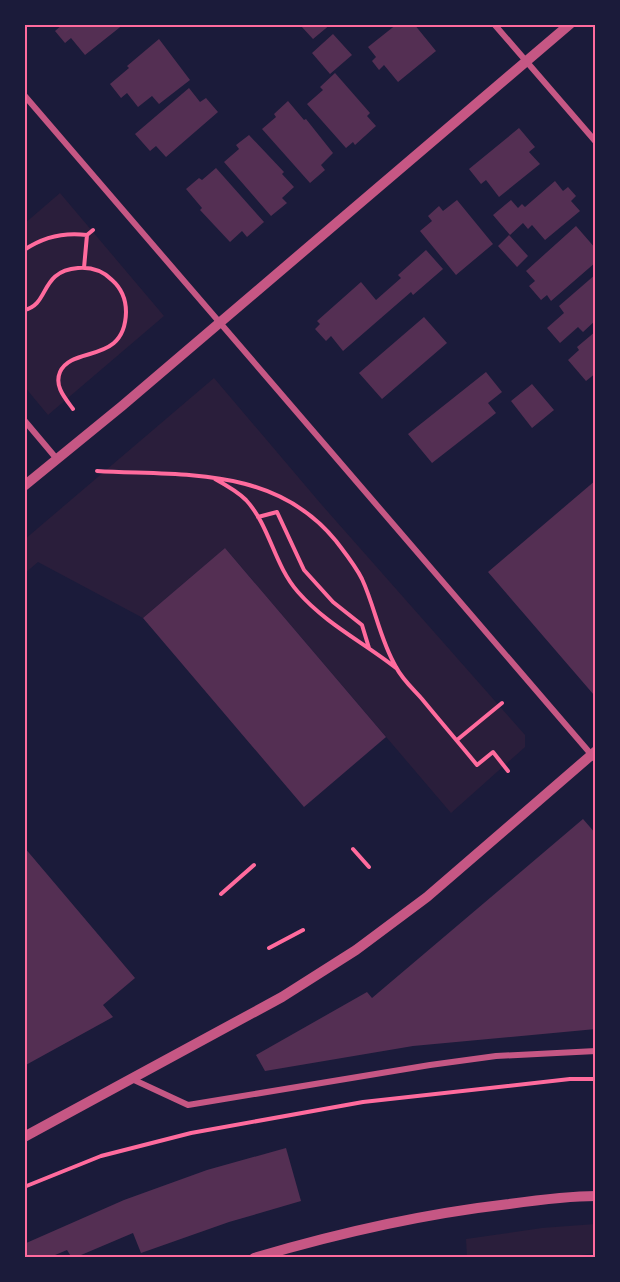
<svg xmlns="http://www.w3.org/2000/svg" width="620" height="1282" viewBox="0 0 620 1282" font-family="Barlow,sans-serif">
<rect width="100%" height="100%" fill="#1b1b3a"/>
<!-- green -->
<path fill="#2a1e3b" d="M 60,193 L 164,316 L 48,415 L 24,386 L 24,224 Z
M 214,378 L 321,504 L 525,735 L 525,747 L 451,813 L 225,548 L 143,618 L 38,562 L 24,574 L 24,540 Z
M 596,1224 L 596,1253 L 555,1258 L 467,1258 L 466,1239 L 542,1228 Z"/>
<!-- building -->
<path fill="#542f53" d="M 63,24 L 124,24 L 85,55 L 71,38 L 65,43 L 55,31 Z
M 303,24 L 331,24 L 313,39 L 301,26 Z
M 397,24 L 414,24 L 436,51 L 398,82 L 384,65 L 379,70 L 372,61 L 376,57 L 368,47 Z
M 333,34 L 352,55 L 330,74 L 312,53 Z
M 159,39 L 190,80 L 159,104 L 152,96 L 138,107 L 127,93 L 121,98 L 110,84 L 129,68 L 127,66 Z
M 335,73 L 370,113 L 367,116 L 376,126 L 355,145 L 353,142 L 346,148 L 307,104 L 323,90 L 320,87 Z
M 189,88 L 200,102 L 206,98 L 218,112 L 166,157 L 156,146 L 150,151 L 135,134 Z
M 288,101 L 304,120 L 306,119 L 333,153 L 321,165 L 325,170 L 310,183 L 262,129 L 276,117 L 274,114 Z
M 519,128 L 535,147 L 529,152 L 540,164 L 499,197 L 486,180 L 481,184 L 469,169 Z
M 249,135 L 284,172 L 282,174 L 294,187 L 282,198 L 287,203 L 271,216 L 224,162 L 239,149 L 236,145 Z
M 216,168 L 264,222 L 247,237 L 242,231 L 230,242 L 200,210 L 202,208 L 186,189 L 199,178 L 202,180 Z
M 555,181 L 563,191 L 568,187 L 576,196 L 571,201 L 580,211 L 545,240 L 532,225 L 528,229 L 523,223 L 510,235 L 493,215 L 511,200 L 518,208 L 522,204 L 525,207 Z
M 457,200 L 493,244 L 456,275 L 420,231 L 432,221 L 428,216 L 439,206 L 443,211 Z
M 576,226 L 596,249 L 596,262 L 551,301 L 547,295 L 541,300 L 529,286 L 535,281 L 526,271 Z
M 509,235 L 528,256 L 517,267 L 498,246 Z
M 426,250 L 443,269 L 413,295 L 411,292 L 343,351 L 331,336 L 326,341 L 315,329 L 320,324 L 317,321 L 361,282 L 376,300 L 401,278 L 398,275 Z
M 596,274 L 596,320 L 583,332 L 578,327 L 560,343 L 547,328 L 564,313 L 559,306 Z
M 424,317 L 447,343 L 382,399 L 359,373 Z
M 596,331 L 596,373 L 586,381 L 568,360 L 579,350 L 577,347 Z
M 486,372 L 502,392 L 488,403 L 496,413 L 432,463 L 408,434 Z
M 532,384 L 554,410 L 532,428 L 511,401 Z
M 596,480 L 596,693 L 594,695 L 488,572 Z
M 225,548 L 386,737 L 304,807 L 143,618 Z
M 583,819 L 596,834 L 596,1029 L 413,1046 L 265,1071 L 256,1055 L 367,992 L 372,998 Z
M 24,847 L 135,978 L 103,1005 L 113,1017 L 24,1066 Z
M 286,1148 L 301,1201 L 229,1222 L 141,1253 L 133,1233 L 74,1258 L 72,1258 L 67,1250 L 48,1258 L 24,1258 L 24,1244 L 124,1200 L 207,1170 Z"/>
<g fill="none" stroke-linecap="round" stroke-linejoin="round">
<!-- path -->
<path stroke="#ff6b9d" stroke-width="4" d="M 24,250 C 43,237 64,232 87,235 L 93,230
M 84,268 L 87,235
M 24,310 C 50,305 39,271 78,268 C 91,267 103,271 112,280 C 121,288 126,300 126,312 C 125,365 72,345 60,372 C 54,386 65,398 73,409
M 97,471 C 184,476 275,466 336,541 C 345,553 355,565 362,579 C 375,607 380,640 396,667 C 402,679 413,689 422,699 C 440,721 459,743 477,765 L 493,752 L 508,771
M 215,479 C 226,485 237,491 246,500 C 270,526 274,565 298,592 C 326,624 363,642 396,668
M 258,517 L 277,512 L 304,570 L 333,602 L 362,625 L 369,648
M 457,740 L 502,703
M 353,849 L 369,867
M 221,894 L 254,865
M 269,948 L 303,930
M 24,1187 L 101,1156 L 191,1133 L 363,1102 L 570,1079 L 596,1079"/>
<!-- minor -->
<path stroke="#c65784" stroke-width="6" d="M 494,24 L 596,142
M 24,95 L 596,760
M 24,420 L 56,458
M 132,1079 L 188,1105 L 430,1065 L 496,1056 L 596,1051"/>
<!-- tertiary -->
<path stroke="#c65784" stroke-width="10" d="M 24,486 L 122,406 L 570,24
M 24,1137 L 282,997 L 356,950 L 427,897 L 596,751
M 254,1258 C 338,1233 422,1214 509,1204 C 538,1200 567,1196 596,1196"/>
</g>
<!-- border -->
<rect width="620" height="1282" fill="none" stroke="#1b1b3a" stroke-width="51"/>
<rect x="26" y="26" width="568" height="1230" fill="none" stroke="#ff6b9d" stroke-width="2"/>
</svg>
